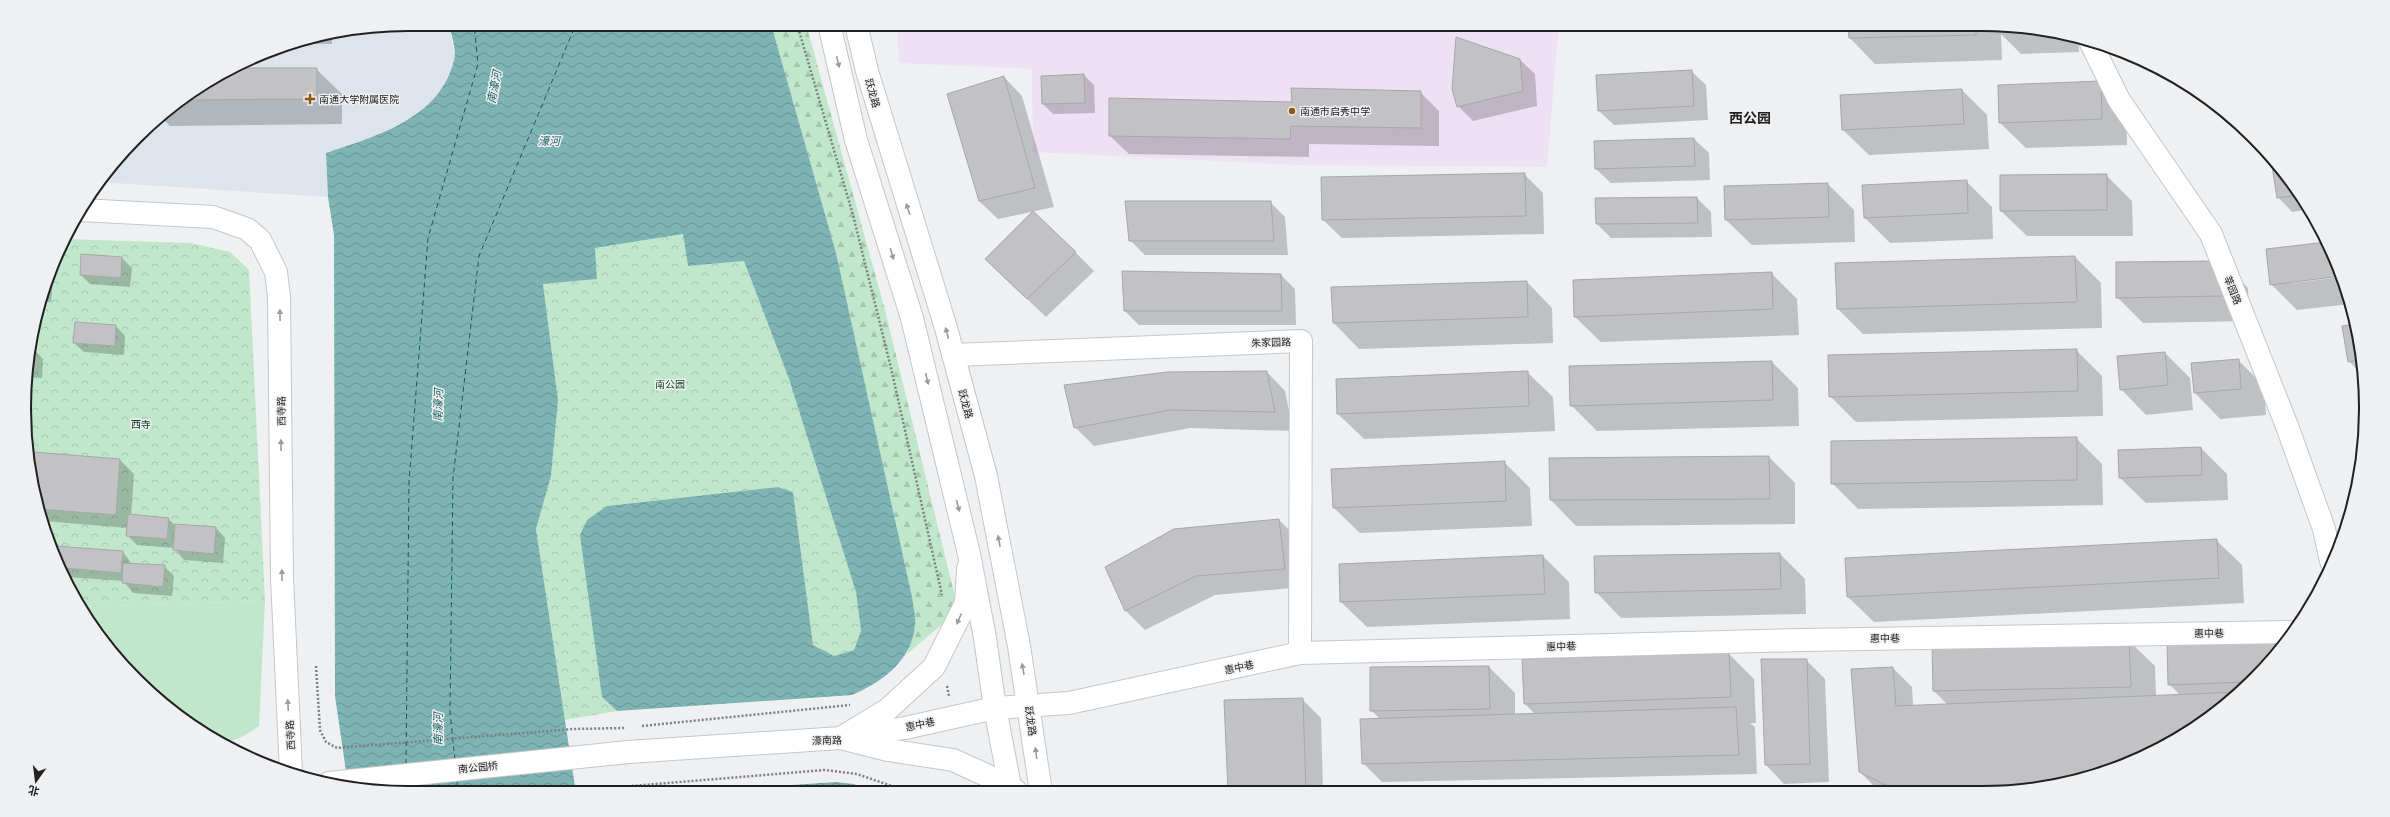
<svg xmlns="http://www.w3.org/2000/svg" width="2390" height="817" viewBox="0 0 2390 817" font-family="Montserrat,'Noto Sans SC',sans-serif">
<defs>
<pattern id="forest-firs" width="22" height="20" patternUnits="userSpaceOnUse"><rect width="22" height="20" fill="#c0e6cb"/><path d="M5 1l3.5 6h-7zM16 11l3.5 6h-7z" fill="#a5c5ae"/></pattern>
<pattern id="park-crowns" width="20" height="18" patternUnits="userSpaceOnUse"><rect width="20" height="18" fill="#c0e6cb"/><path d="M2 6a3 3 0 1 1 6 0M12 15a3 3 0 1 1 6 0" fill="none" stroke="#a5c5ae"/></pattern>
<pattern id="water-waves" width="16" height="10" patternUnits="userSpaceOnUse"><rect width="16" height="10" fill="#7fb4b4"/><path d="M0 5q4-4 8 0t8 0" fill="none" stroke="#689292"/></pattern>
</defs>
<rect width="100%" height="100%" fill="#eff0f2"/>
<!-- built -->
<path fill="#dde4ec" d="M 408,24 L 449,24 L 455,59 L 444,86 L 421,113 L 379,135 L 326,153 L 328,197 L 99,182 L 155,120 L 262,53 L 334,31 Z"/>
<!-- education -->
<path fill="#eee1f4" d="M 897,24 L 1559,24 L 1547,167 L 1296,165 L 1033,152 L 1032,69 L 899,63 Z"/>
<!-- grass -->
<path fill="#c0e6cb" d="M 265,601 L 259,726 C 248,733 235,744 220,740 C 177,728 100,647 82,607 Z"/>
<!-- forest -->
<path fill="url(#forest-firs)" d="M 771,24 L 806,24 L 885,310 L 955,597 L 946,621 L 907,654 L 915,626 L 836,253 Z"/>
<!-- park -->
<path fill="url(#park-crowns)" d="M 683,234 L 688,266 L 744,261 L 789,379 L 856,592 L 861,632 L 854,650 L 834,656 L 813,645 L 793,492 L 778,487 L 607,506 L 602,697 L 617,711 L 565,720 L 536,529 L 551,476 L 558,400 L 543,284 L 597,279 L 595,248 Z
M 64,239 L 191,243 L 230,252 L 249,270 L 265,601 L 82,607 L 37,508 L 25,433 L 27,359 Z"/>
<!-- water -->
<path fill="url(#water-waves)" d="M 449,24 L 771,24 L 836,253 L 912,597 C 913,606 916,616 915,625 C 912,661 882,682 852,695 L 617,711 L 602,697 L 580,535 L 587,520 L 607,506 L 778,487 L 793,492 L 813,645 L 834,656 L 854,650 L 861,631 L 856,592 L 789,379 L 744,261 L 688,266 L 683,234 L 595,248 L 597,279 L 543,284 L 558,400 L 551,476 L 536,529 L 576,793 L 409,793 L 348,785 L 335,696 L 334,235 L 328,197 L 326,153 C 376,136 440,119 454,60 C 457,51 451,34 449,24 Z
M 836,782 L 853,784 L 879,792 L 726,792 L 733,789 Z"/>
<!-- shadow -->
<path fill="#0003" d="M 1849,24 L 1982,24 L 2078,37 L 2079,52 L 2021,54 L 2001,34 L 2002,60 L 1875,64 L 1850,38 Z
M 332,32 L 332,44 L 290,44 Z
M 1520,60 L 1535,74 L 1537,106 L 1473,121 L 1458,106 Z
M 236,69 L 316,69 L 342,94 L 342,124 L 170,126 L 160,116 Z
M 1691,71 L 1706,85 L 1708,120 L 1614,125 L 1599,111 L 1597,76 Z
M 1084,75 L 1094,85 L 1095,113 L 1053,114 L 1043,104 Z
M 1004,77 L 1022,96 L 1054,207 L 998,219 L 979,201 Z
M 2100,82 L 2126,108 L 2127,145 L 2026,148 L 2000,123 Z
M 1962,90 L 1987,115 L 1989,149 L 1869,155 L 1843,130 Z
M 1420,92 L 1439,111 L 1439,146 L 1309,144 L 1309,157 L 1129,154 L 1110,136 L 1293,103 Z
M 1694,139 L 1709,153 L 1710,180 L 1611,183 L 1596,169 L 1595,142 Z
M 2273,161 L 2275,161 L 2310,209 L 2292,212 L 2278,197 Z
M 1524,174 L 1543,193 L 1544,234 L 1342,238 L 1323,220 Z
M 2106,175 L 2132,201 L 2133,236 L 2027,236 L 2001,211 Z
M 1966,181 L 1992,207 L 1993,239 L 1890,243 L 1865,218 Z
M 1828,184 L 1854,210 L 1855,242 L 1752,245 L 1726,220 Z
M 1697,198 L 1711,212 L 1712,237 L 1611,238 L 1597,224 Z
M 1270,202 L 1285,217 L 1288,255 L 1145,255 L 1130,240 Z
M 2327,243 L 2341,275 L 2292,281 L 2292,283 L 2342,277 L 2350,304 L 2297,310 L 2271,284 L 2267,250 Z
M 1075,252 L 1094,271 L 1046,317 L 1005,278 Z
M 2075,257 L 2101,283 L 2102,328 L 1863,334 L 1838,309 Z
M 122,258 L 132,268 L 130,287 L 90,284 L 81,275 Z
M 2222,262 L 2248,288 L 2249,321 L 2143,323 L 2117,297 Z
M 1772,274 L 1797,299 L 1799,335 L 1601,342 L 1575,317 Z
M 1281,275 L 1295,289 L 1296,325 L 1139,325 L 1125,311 Z
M 51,281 L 53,283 L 51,302 L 45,302 Z
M 1527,282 L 1552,308 L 1553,343 L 1359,349 L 1334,323 Z
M 116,326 L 125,336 L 124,355 L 84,352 L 74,343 Z
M 30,349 L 34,349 L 43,359 L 42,378 L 27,377 L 27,359 Z
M 2076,350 L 2102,376 L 2103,416 L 1856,422 L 1830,396 Z
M 2165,353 L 2190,378 L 2193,410 L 2146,415 L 2121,389 Z
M 2363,358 L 2363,376 L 2349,361 Z
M 2238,360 L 2264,386 L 2266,415 L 2220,419 L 2195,393 Z
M 1772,362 L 1798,388 L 1799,426 L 1597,431 L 1571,405 L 1570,367 Z
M 1267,372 L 1285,391 L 1293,431 L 1190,428 L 1094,446 L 1075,427 Z
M 1527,372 L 1553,397 L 1555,431 L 1364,439 L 1338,414 Z
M 2076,438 L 2102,464 L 2103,505 L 1858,509 L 1832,483 Z
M 2201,448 L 2227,474 L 2228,500 L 2146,503 L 2120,478 Z
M 1769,457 L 1795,483 L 1795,524 L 1576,526 L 1551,500 L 1550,459 Z
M 120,460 L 134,474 L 131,516 L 168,519 L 175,525 L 216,528 L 225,538 L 223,563 L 184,560 L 174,548 L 137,545 L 127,535 L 128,528 L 43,521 L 37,508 L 32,478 Z
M 1504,462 L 1530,488 L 1532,526 L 1360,533 L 1334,508 Z
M 1279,520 L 1298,539 L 1303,587 L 1215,595 L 1145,630 L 1126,611 L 1106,567 Z
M 50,536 L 61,548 L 123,552 L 132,564 L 164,566 L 174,576 L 172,596 L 133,593 L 123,581 L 68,577 Z
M 2216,540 L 2242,565 L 2244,603 L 1874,622 L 1848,597 Z
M 1780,554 L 1805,579 L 1806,614 L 1621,618 L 1596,592 Z
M 1543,556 L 1569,582 L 1570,619 L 1367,627 L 1341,602 Z
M 2285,637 L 2235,697 L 2151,753 L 2032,790 L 1878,790 L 1860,772 L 1893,668 L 1912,687 L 1913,706 L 1948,705 L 1934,691 L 2129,641 L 2155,666 L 2156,696 L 2180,695 L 2169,684 Z
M 1729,654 L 1754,679 L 1756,723 L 1750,723 L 1755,727 L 1757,774 L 1382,782 L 1363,763 L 1380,719 L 1371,710 L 1489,667 L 1515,693 L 1515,715 L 1536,715 L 1525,704 Z
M 1806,660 L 1825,679 L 1829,782 L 1784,784 L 1766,765 Z
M 1302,699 L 1321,718 L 1323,791 L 1229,791 L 1225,701 Z"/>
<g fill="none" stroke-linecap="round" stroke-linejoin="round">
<!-- ferry -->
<path stroke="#115c5d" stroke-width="1" stroke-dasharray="5 4" stroke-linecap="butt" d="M 455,760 L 450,712 L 453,478 L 479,256 L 576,24
M 406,764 L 409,482 L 428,238 L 478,64 L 474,24
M 457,781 L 458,793
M 405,793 L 406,785"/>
</g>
<!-- building -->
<path fill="#c2c2c4" stroke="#a7a7a9" d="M 1848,24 L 1976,24 L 1976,35 L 1849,38 Z
M 1456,37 L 1520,59 L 1523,91 L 1457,107 L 1452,89 Z
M 237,68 L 317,68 L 317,99 L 186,100 Z
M 1692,70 L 1694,106 L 1598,111 L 1596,75 Z
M 1084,74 L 1085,103 L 1042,104 L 1041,76 Z
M 1004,76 L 1035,188 L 979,201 L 947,94 Z
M 2101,81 L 2102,119 L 1999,123 L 1998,85 Z
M 1291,88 L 1421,91 L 1421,128 L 1291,126 L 1290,139 L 1109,136 L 1109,98 L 1292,102 Z
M 1962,89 L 1964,124 L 1842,130 L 1840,95 Z
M 1694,138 L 1695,166 L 1595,169 L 1594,141 Z
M 2271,160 L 2274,160 L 2299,195 L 2277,198 Z
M 1525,173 L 1526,216 L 1322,220 L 1321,177 Z
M 2107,174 L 2107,210 L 2000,211 L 2000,175 Z
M 1967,180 L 1968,213 L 1864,218 L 1862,185 Z
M 1828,183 L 1829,217 L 1725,220 L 1724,186 Z
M 1697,197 L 1698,223 L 1596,224 L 1595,198 Z
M 1125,201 L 1271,201 L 1274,241 L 1129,241 Z
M 1033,211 L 1076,252 L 1027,299 L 985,259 Z
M 2326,242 L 2342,276 L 2270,285 L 2266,249 Z
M 81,254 L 122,257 L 121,278 L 80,275 Z
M 2075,256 L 2077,302 L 1837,309 L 1835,263 Z
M 2223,261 L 2224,296 L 2116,298 L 2116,262 Z
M 1122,271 L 1281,274 L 1282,311 L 1124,311 Z
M 1772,272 L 1773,309 L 1574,317 L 1573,280 Z
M 1527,281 L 1528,317 L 1333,323 L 1331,287 Z
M 75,322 L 116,325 L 115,346 L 73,343 Z
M 2355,324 L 2363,359 L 2348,362 L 2342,326 Z
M 31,348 L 34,348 L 33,369 L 27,369 Z
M 2077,349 L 2078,391 L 1829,397 L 1828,355 Z
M 2165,352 L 2168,385 L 2120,390 L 2117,356 Z
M 2239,359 L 2241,389 L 2194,393 L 2191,363 Z
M 1772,361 L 1773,400 L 1570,406 L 1569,366 Z
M 1267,371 L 1275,412 L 1170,410 L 1074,428 L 1064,385 L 1167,372 Z
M 1528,371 L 1529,406 L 1337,414 L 1336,379 Z
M 2077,437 L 2077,480 L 1831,484 L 1831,441 Z
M 2201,447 L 2202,475 L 2119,478 L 2118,450 Z
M 33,452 L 120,459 L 116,515 L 38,509 L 31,473 Z
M 1769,456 L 1770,499 L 1550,500 L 1549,458 Z
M 1505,461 L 1506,501 L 1333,508 L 1331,469 Z
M 128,514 L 169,518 L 167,539 L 126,536 Z
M 1279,519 L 1285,569 L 1196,576 L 1125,611 L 1105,567 L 1174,529 Z
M 175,524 L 216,527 L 214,554 L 173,550 Z
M 2217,539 L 2219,578 L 1847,597 L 1845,558 Z
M 55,546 L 123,551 L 121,573 L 64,568 Z
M 1780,553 L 1781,589 L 1595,593 L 1594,556 Z
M 1543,555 L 1545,594 L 1340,602 L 1339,564 Z
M 123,563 L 165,565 L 163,587 L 122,583 Z
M 2286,636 L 2248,682 L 2168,685 L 2167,640 Z
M 2129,640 L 2131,687 L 1933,691 L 1932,644 Z
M 1729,653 L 1731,697 L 1524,704 L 1522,659 Z
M 1761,659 L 1807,659 L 1810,764 L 1765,765 Z
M 1489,666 L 1490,709 L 1370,711 L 1370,667 Z
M 1893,667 L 1896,706 L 2240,692 L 2235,697 L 2151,753 L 2032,790 L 1896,790 L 1859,772 L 1851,669 Z
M 1303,698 L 1306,791 L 1228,791 L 1224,700 Z
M 1736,707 L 1739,755 L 1362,764 L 1360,719 Z"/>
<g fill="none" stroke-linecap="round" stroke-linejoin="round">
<!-- minor casing -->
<g stroke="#c5c6c7" stroke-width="24">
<path id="minor" d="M 2090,41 L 2119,100 L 2211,234 L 2287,426 L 2324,529 L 2331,561
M 953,355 L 1301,341 L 1300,653
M 841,738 L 905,728 L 995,708 L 1069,703 L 1300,653 L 1802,640 L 2289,632"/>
</g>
<!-- tertiary casing -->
<g stroke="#c5c6c7" stroke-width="24">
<path id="tertiary" d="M 81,210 L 213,217 L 247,229 L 260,240 L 276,272 L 279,297 L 282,578 L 291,772
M 841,738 L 887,710 L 934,667 L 966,603 L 968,569
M 329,783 L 628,752 L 841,738 L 888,750 L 953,760 L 1010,786 L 1017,792"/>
</g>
<!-- primary casing -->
<g stroke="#c5c6c7" stroke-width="24">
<path id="primary" d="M 829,24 L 856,140 L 912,318 L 969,554 L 985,638 L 995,708 L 1011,792
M 856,24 L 867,71 L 946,328 L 986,476 L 1019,646 L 1041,792"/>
</g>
<!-- path -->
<path stroke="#7f7f81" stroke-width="2.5" stroke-dasharray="2 2" stroke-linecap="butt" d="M 797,24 L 853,215 L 891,368 L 942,595
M 316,666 L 320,730 L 326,742 L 337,748 L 573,729 L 625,728
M 947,686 L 949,696
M 642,726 L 850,705
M 548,793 L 824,770 L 857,774 L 909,792"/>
<!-- minor -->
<use href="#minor" stroke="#fff" stroke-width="22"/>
<!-- tertiary -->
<use href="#tertiary" stroke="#fff" stroke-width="22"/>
<!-- primary -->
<use href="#primary" stroke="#fff" stroke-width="22"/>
</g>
<!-- one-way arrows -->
<defs><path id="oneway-solid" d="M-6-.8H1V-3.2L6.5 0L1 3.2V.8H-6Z"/></defs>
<g fill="#9b9b9c">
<use href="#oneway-solid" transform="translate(838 62) rotate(77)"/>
<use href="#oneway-solid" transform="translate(908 209) rotate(-108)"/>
<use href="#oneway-solid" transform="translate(892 254) rotate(73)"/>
<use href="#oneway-solid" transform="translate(280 315) rotate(-91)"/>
<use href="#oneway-solid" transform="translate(947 333) rotate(-105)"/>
<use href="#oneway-solid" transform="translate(927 379) rotate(76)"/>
<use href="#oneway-solid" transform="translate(281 445) rotate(-91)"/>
<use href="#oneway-solid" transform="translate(958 506) rotate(76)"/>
<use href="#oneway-solid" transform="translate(999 541) rotate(-101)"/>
<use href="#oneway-solid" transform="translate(282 575) rotate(-91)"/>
<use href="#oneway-solid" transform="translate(959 619) rotate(114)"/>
<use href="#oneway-solid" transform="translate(1023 669) rotate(-100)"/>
<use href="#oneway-solid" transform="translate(288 705) rotate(-93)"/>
<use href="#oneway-solid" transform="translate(1036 753) rotate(-98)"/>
</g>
<!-- markers -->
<g fill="#8f560f" stroke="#eff0f2" stroke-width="1.5">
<path d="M308 93h4v4h4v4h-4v4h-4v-4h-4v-4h4z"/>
<circle cx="1292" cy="111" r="4"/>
</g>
<g text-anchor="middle" stroke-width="3" stroke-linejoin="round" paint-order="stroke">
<!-- street labels -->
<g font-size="10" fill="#212122" stroke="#eff0f2">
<text transform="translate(873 93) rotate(74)" y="4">跃龙路</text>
<text transform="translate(2233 290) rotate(68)" y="4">莘园路</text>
<text transform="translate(1271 342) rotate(-2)" y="4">朱家园路</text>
<text transform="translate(966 404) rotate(75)" y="4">跃龙路</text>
<text transform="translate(281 411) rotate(-91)" y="4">西寺路</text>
<text transform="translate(2209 633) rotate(-1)" y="4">惠中巷</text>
<text transform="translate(1885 638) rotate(-1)" y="4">惠中巷</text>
<text transform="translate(1561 646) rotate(-2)" y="4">惠中巷</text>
<text transform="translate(1239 667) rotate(-12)" y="4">惠中巷</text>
<text transform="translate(1031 721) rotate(82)" y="4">跃龙路</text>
<text transform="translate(920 724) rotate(-12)" y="4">惠中巷</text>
<text transform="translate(290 735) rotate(-93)" y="4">西寺路</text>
<text transform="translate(827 740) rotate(-1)" y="4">濠南路</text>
<text transform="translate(478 767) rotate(-6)" y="4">南公园桥</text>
</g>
<!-- poi labels -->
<g font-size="10" fill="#212122" stroke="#eff0f2" text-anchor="start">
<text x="319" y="103">南通大学附属医院</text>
<text x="1300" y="115">南通市启秀中学</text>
</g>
<!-- park labels -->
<g font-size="10" fill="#0a3a20" stroke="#eff0f2">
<text x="670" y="388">南公园</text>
<text x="141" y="428">西寺</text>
</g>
<!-- water labels -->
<g font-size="11" font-style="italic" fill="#115c5d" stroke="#eff0f2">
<text transform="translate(494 87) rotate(-79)" y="4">南濠河</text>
<text x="549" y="145">濠河</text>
<text transform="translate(438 405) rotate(-88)" y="4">南濠河</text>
<text transform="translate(438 729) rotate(-90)" y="4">南濠河</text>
</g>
<!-- district labels -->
<g font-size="14" font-weight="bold" fill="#212122" stroke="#eff0f2">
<text x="1750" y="123">西公园</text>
</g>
</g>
<!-- crop -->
<path d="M0 0H2390V817H0ZM408 31H1982A377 377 0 0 1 2359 408V409A377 377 0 0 1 1982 786H408A377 377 0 0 1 31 409V408A377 377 0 0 1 408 31Z" fill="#eff0f2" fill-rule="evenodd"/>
<path fill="none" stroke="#212122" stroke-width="2" d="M408 31H1982A377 377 0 0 1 2359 408V409A377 377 0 0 1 1982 786H408A377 377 0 0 1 31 409V408A377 377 0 0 1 408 31Z"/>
<!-- north arrow -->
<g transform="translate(36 781) rotate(194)" stroke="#eff0f2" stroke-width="3" paint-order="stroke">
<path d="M0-3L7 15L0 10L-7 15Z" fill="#212122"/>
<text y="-6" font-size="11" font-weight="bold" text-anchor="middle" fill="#212122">北</text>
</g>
</svg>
